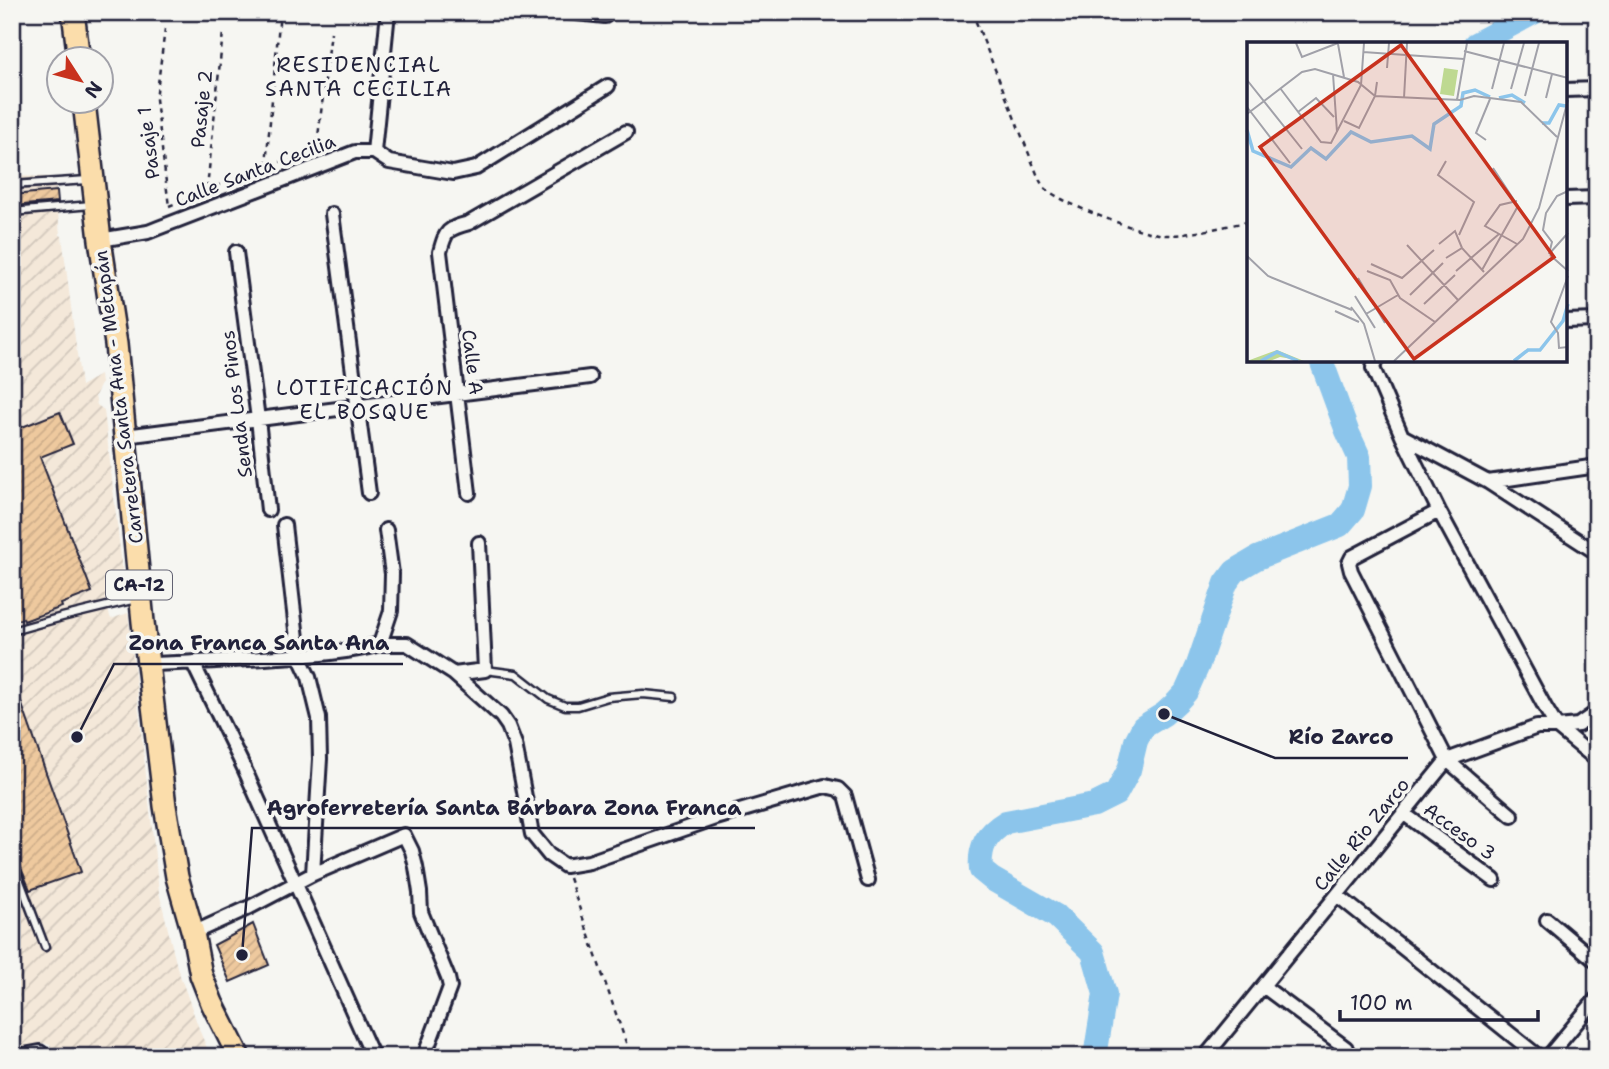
<svg xmlns="http://www.w3.org/2000/svg" width="1609" height="1069" viewBox="0 0 1609 1069" font-family="'Shantell Sans',sans-serif">
<defs>
<pattern id="industrial-furrows" width="10" height="10" patternUnits="userSpaceOnUse" patternTransform="scale(1.75)"><rect width="10" height="10" fill="#f4e8d9"/><path d="M-1 1l2-2M0 10L10 0M9 11l2-2" fill="none" stroke="#d1c7bb"/></pattern>
<pattern id="building-hatch" width="6" height="6" patternUnits="userSpaceOnUse" patternTransform="scale(1.75)"><rect width="6" height="6" fill="#eec99e"/><path d="M-1 1l2-2M0 6l6-6M5 7l2-2" fill="none" stroke="#ccac89"/></pattern>
</defs>
<rect width="100%" height="100%" fill="#f6f6f2"/>
<filter id="ink" filterUnits="userSpaceOnUse"><feTurbulence type="fractalNoise" baseFrequency=".0143" numOctaves="2"/><feDisplacementMap in="SourceGraphic" scale="14" xChannelSelector="R" yChannelSelector="G"/><feConvolveMatrix kernelMatrix="1 2 1 2 8 2 1 2 1" color-interpolation-filters="sRGB"/></filter>
<g filter="url(#ink)">
<!-- industrial -->
<path fill="url(#industrial-furrows)" d="M 12,176 L 55,177 L 60,235 L 62,236 L 81,386 L 100,375 L 101,384 L 95,396 L 97,405 L 104,410 L 125,593 L 105,601 L 111,619 L 128,613 L 159,892 L 177,967 L 201,1034 L 211,1057 L 55,1057 L 50,1045 L 43,1043 L 12,1050 Z"/>
<g fill="none" stroke-linecap="round" stroke-linejoin="round">
<!-- river -->
<path stroke="#8cc5eb" stroke-width="24" d="M 1475,44 L 1535,12
M 1095,1057 L 1105,994 L 1093,952 L 1056,916 L 992,879 L 981,870 C 979,847 986,834 1006,822 L 1094,805 L 1116,794 L 1129,770 L 1136,741 L 1143,727 L 1164,714 L 1177,702 L 1186,692 L 1198,665 L 1226,583 L 1235,571 L 1257,558 L 1340,525 L 1353,510 L 1360,486 L 1359,457 L 1347,431 L 1321,360"/>
</g>
<!-- building -->
<path fill="url(#building-hatch)" stroke="#22223b" stroke-width="2" d="M 57,191 L 58,202 L 12,206 L 12,195 Z
M 60,412 L 73,444 L 40,457 L 92,592 L 61,604 L 62,607 L 24,621 L 23,618 L 12,622 L 12,431 Z
M 12,682 L 14,682 L 81,872 L 30,890 L 17,858 L 12,854 L 12,844 L 17,843 L 12,831 Z
M 253,924 L 269,965 L 230,982 L 214,945 Z"/>
<g fill="none" stroke-linecap="round" stroke-linejoin="round">
<!-- service casing -->
<g stroke="#22223b" stroke-width="11">
<path id="service" d="M 12,185 L 88,180
M 12,212 L 91,205
M 12,631 L 62,617 L 136,599
M 485,670 L 516,674 L 548,699 L 565,706 L 578,706 L 608,697 L 643,694 L 674,697
M 12,860 L 45,947"/>
</g>
<!-- minor casing -->
<g stroke="#22223b" stroke-width="18">
<path id="minor" d="M 567,12 L 605,16
M 1565,90 L 1597,89
M 374,152 L 388,12
M 1565,199 L 1597,198
M 332,214 L 369,493
M 100,240 L 148,232 L 158,228 L 355,152 L 374,152 L 389,162 L 453,173 L 476,168 L 608,86
M 236,252 L 258,419 L 268,510
M 1565,321 L 1597,320
M 1376,360 L 1373,368 L 1402,436 L 1439,511 L 1546,709 L 1557,727 L 1597,760
M 125,436 L 590,377
M 1402,436 L 1488,482 L 1597,553
M 1488,482 L 1597,466
M 469,493 L 440,252 C 446,230 447,229 469,223 L 626,132
M 1439,511 L 1352,557 L 1349,563 L 1351,571 L 1447,760 L 1512,816
M 284,525 L 299,656 L 309,677 L 319,718 L 320,759 L 313,874
M 380,644 L 407,644 L 454,674 L 485,670 L 479,543
M 193,663 L 244,768 L 373,1057
M 149,664 C 192,663 235,660 278,657 C 312,655 348,653 380,644 L 391,611 L 392,574 L 386,530
M 454,674 L 501,716 L 508,726 L 515,744 L 532,834 L 549,855 L 565,866 L 589,862 L 716,818 L 825,786 L 838,789 L 845,796 L 868,880
M 1403,813 L 1494,880
M 1337,895 L 1539,1057
M 1547,920 L 1597,962
M 193,933 L 250,907 L 313,874 L 404,835 L 412,851 L 416,867 L 420,892 L 421,912 L 448,978 L 450,987 L 424,1057
M 1263,986 L 1346,1048
M 13,1057 L 40,1052 L 45,1057
M 1205,1057 L 1447,760 L 1537,727 L 1557,727 L 1578,725 L 1597,712
M 1548,1057 L 1597,998"/>
</g>
<!-- primary casing -->
<g stroke="#22223b" stroke-width="26">
<path id="primary" d="M 73,12 L 79,60
M 84,102 L 100,240 L 116,344 L 143,622 L 165,806 L 177,877 L 193,933 L 201,975 L 212,1003 L 239,1057"/>
</g>
<!-- path -->
<path stroke="#22223b" stroke-width="2.5" stroke-dasharray="5 5" stroke-linecap="butt" d="M 972,12 L 1035,169 C 1038,176 1040,183 1045,188 C 1061,204 1145,235 1167,235 C 1194,235 1222,226 1248,222
M 165,29 L 156,99 L 169,207
M 316,153 L 331,32
M 266,165 L 280,12
M 207,189 L 223,32
M 169,206 L 266,165 L 307,156
M 569,878 L 631,1057"/>
<!-- service -->
<use href="#service" stroke="#f6f6f2" stroke-width="6"/>
<!-- minor -->
<use href="#minor" stroke="#f6f6f2" stroke-width="12"/>
<!-- primary -->
<use href="#primary" stroke="#fbddab" stroke-width="21"/>
</g>
</g>
<g text-anchor="middle" stroke-width="7" stroke-linejoin="round" paint-order="stroke">
<!-- shield labels -->
<rect fill="#f6f6f2" stroke="#626272" stroke-width="2" x="106" y="570.5" width="66" height="29" rx="5"/>
<g font-size="18" font-weight="bold" fill="#22223b">
<text x="139" y="591">CA-12</text>
</g>
<!-- street labels -->
<g font-size="19" fill="#22223b" stroke="#f6f6f2">
<text transform="translate(201 109) rotate(-84)" y="7">Pasaje 2</text>
<text transform="translate(148 143) rotate(-97)" y="7">Pasaje 1</text>
<text transform="translate(255 170) rotate(-21)" y="7">Calle Santa Cecilia</text>
<text transform="translate(473 362) rotate(83)" y="7">Calle A</text>
<text transform="translate(118 397) rotate(-97)" y="7">Carretera Santa Ana - Metapán</text>
<text transform="translate(236 404) rotate(-97)" y="7">Senda Los Pinos</text>
<text transform="translate(1460 831) rotate(36)" y="7">Acceso 3</text>
<text transform="translate(1361 834) rotate(-51)" y="7">Calle Rio Zarco</text>
</g>
<!-- neighbourhood labels -->
<g font-size="21" letter-spacing="2" fill="#22223b" stroke="#f6f6f2">
<text x="359" y="72">RESIDENCIAL<tspan x="359" dy="24">SANTA CECILIA</tspan></text>
<text x="365" y="395">LOTIFICACIÓN<tspan x="365" dy="24">EL BOSQUE</tspan></text>
</g>
</g>
<!-- overview -->
<g transform="translate(1247 42)">
<rect width="320" height="320" fill="#f6f6f2"/>
<path d="M 197,26 L 211,28 L 207,54 L 193,52 Z" fill="#bed991"/>
<path d="M 30,308 L 57,319 L 33,315 L 23,319 L 0,319 Z" fill="#bed991"/>
<path fill="none" stroke="#8cc5eb" stroke-width="3.5" d="M 252,56 L 265,53 L 278,61M 295,81 L 302,81 L 312,63 L 319,64M 0,88 L 6,109 L 44,125 L 64,106 L 79,117 L 104,90 L 124,100 L 165,94 L 183,107 L 187,82 L 214,64 L 216,51 L 228,48 L 243,55M 14,319 L 30,310 L 51,319M 267,319 L 281,308 L 293,308 L 316,279 L 321,262"/>
<path fill="none" stroke="#a1a1a9" stroke-width="2" d="M 49,1 L 55,15 L 91,1M 91,2 L 97,35M 217,9 L 321,36M 116,10 L 217,17M 140,26 L 142,1M 86,32 L 90,90M 0,38 L 55,107M 33,46 L 74,100 L 84,101 L 114,43 L 117,1M 245,47 L 257,1M 264,47 L 277,1M 278,54 L 292,1M 157,56 L 160,1M 299,56 L 305,32M 210,58 L 220,1M 0,65 L 43,121M 51,70 L 69,56 L 87,75M 0,72 L 55,30 L 68,27 L 111,40 L 128,54 L 213,58 L 227,54 L 274,60 L 310,95M 97,79 L 112,86 L 128,54 L 130,40M 239,98 L 229,91 L 243,57M 199,119 L 191,133 L 227,160 L 212,193M 192,202 L 208,189 L 215,206M 270,202 L 238,184 L 253,163 L 270,159M 160,203 L 211,258M 302,212 L 305,200 L 296,188 L 299,171 L 310,154 L 321,149M 302,212 L 321,191M 303,213 L 321,229M 0,214 L 21,234 L 105,268M 199,216 L 215,206 L 237,230M 124,222 L 155,236 L 187,208M 235,228 L 271,164 L 246,126M 120,229 L 143,238 L 153,256 L 188,280M 209,229 L 252,192M 321,234 L 304,280 L 311,291 L 312,306 L 321,305M 111,236 L 138,281M 163,253 L 196,221M 108,254 L 128,286M 177,262 L 208,233M 104,265 L 117,282 L 128,319M 88,269 L 112,280M 119,272 L 151,253M 147,319 L 276,197 L 292,166 L 321,58"/>
<path fill="#c8321e" fill-opacity="0.15" stroke="#c8321e" stroke-width="3.5" d="M 154,3 L 307,215 L 167,317 L 13,105 Z"/>
<rect width="320" height="320" fill="none" stroke="#22223b" stroke-width="3.5"/>
</g>
<!-- callouts -->
<path fill="none" stroke="#22223b" stroke-width="2.5" d="M77 737L114 664H403M1164 714L1275 758H1408M242 955L252 828H755"/>
<g fill="#22223b" stroke="#f6f6f2" stroke-width="2.5">
<circle cx="77" cy="737" r="7"/>
<circle cx="1164" cy="714" r="7"/>
<circle cx="242" cy="955" r="7"/>
</g>
<g font-size="21" text-anchor="middle" font-weight="bold" fill="#22223b" stroke="#f6f6f2" stroke-width="7" stroke-linejoin="round" paint-order="stroke">
<text x="259" y="650">Zona Franca Santa Ana</text>
<text x="1341" y="744">Río Zarco</text>
<text x="504" y="815">Agroferretería Santa Bárbara Zona Franca</text>
</g>
<!-- margin -->
<rect width="1609" height="1069" fill="none" stroke="#f6f6f2" stroke-width="42"/>
<rect x="21" y="21" width="1567" height="1027" fill="none" stroke="#22223b" stroke-width="2.5" filter="url(#ink)"/>
<!-- north arrow -->
<g transform="translate(80 80) rotate(126)"><circle r="33" fill="#f6f6f2" stroke="#a1a1a9" stroke-width="2"/>
<path d="M0-5L12 26L0 18L-12 26Z" fill="#c8321e"/>
<text y="-10" font-size="19" font-weight="bold" text-anchor="middle" fill="#22223b">N</text>
</g>
<!-- scale -->
<path d="M1340 1010v10h198v-10" fill="none" stroke="#22223b" stroke-width="3.5"/>
<text x="1350" y="1010" font-size="21" fill="#22223b" stroke="#f6f6f2" stroke-width="5" paint-order="stroke">100 m</text>
</svg>
